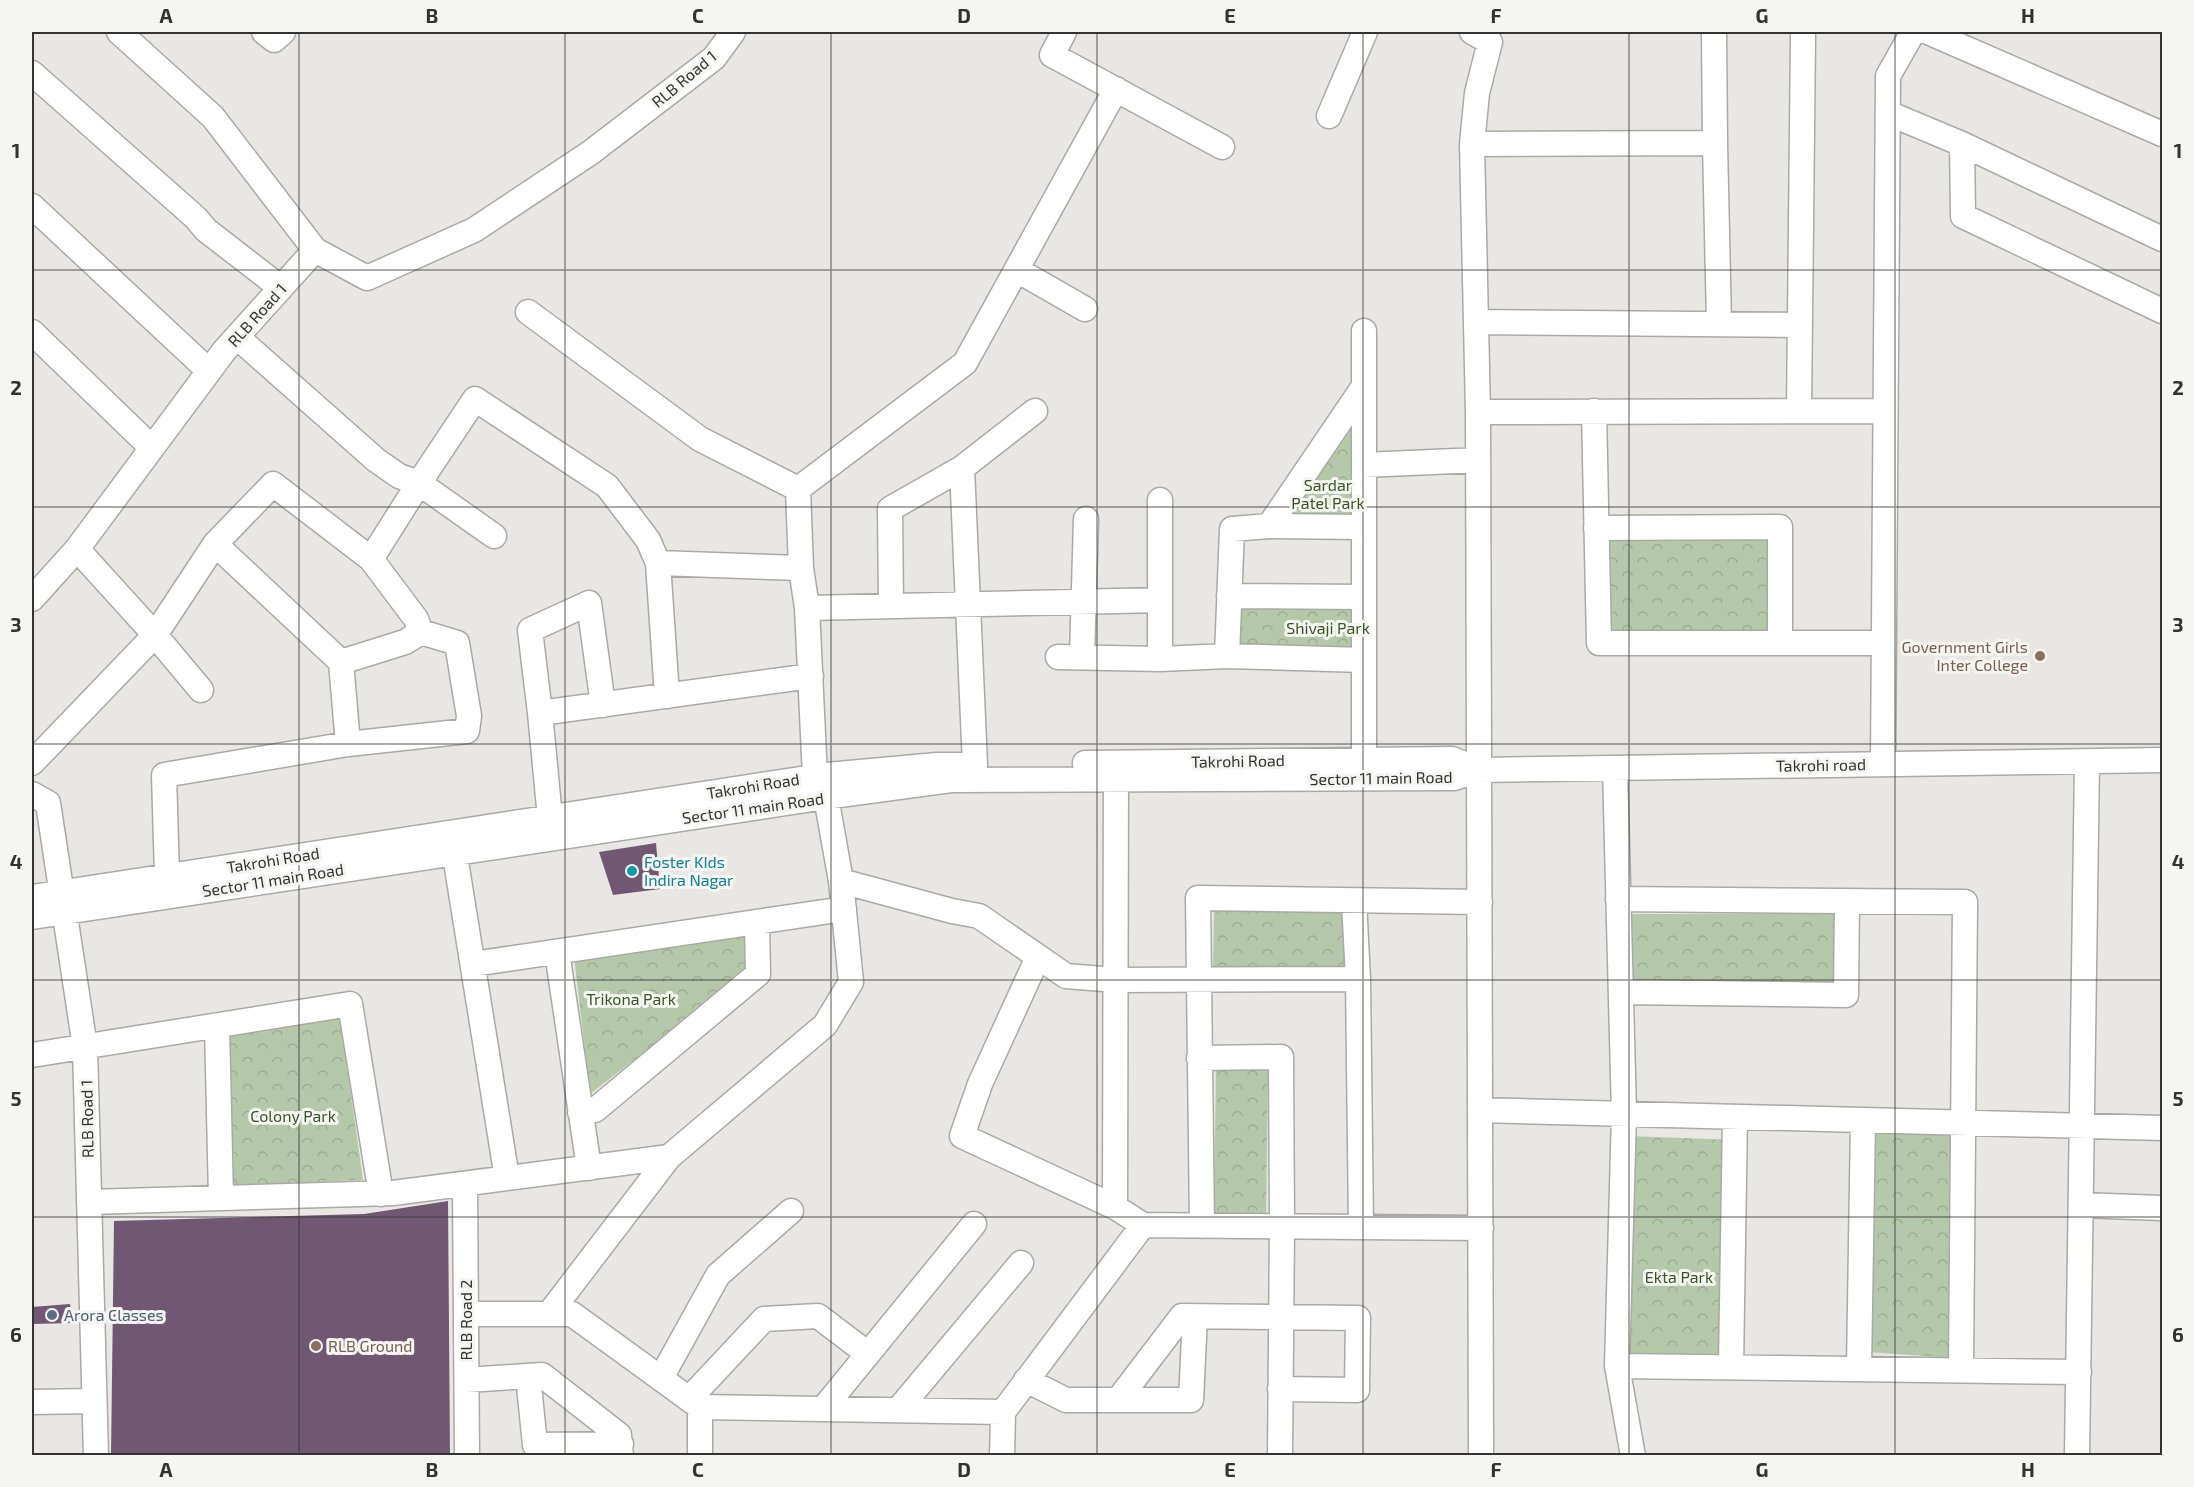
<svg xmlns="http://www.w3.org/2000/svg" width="2194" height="1487" viewBox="0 0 2194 1487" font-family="'Exo 2',sans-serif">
<defs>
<pattern id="park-crowns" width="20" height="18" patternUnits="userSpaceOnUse" patternTransform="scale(1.5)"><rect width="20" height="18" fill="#b5c9aa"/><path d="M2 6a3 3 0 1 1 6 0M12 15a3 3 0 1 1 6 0" fill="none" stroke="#9cad93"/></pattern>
</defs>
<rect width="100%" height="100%" fill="#e8e7e4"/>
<!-- park -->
<path fill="url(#park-crowns)" d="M 1354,406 L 1356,521 L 1276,522 Z
M 1772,534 L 1772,634 L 1605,634 L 1603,538 Z
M 1234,605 L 1354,605 L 1353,654 L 1232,651 Z
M 1214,910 L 1345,912 L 1344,969 L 1213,967 Z
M 1632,914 L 1836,914 L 1838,985 L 1633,982 Z
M 745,932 L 747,972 L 590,1094 L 574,956 Z
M 340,1016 L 363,1180 L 234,1185 L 229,1032 Z
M 1216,1069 L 1268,1070 L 1266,1218 L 1214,1217 Z
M 1872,1130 L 1953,1132 L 1953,1358 L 1867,1352 Z
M 1629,1136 L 1735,1140 L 1733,1362 L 1622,1361 Z"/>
<!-- building -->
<path fill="#705873" d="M 656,843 L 660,889 L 613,895 L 599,852 Z
M 448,1201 L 450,1455 L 111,1455 L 114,1221 L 364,1214 Z
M 70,1304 L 73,1323 L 32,1324 L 32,1307 Z"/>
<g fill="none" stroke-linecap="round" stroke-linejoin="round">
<!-- minor casing -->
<g stroke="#a9a9a6" stroke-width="27">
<path id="minor" d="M 119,32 L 213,117 L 315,250
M 264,32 L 274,40 L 283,32
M 1064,32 L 1052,55 L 1222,147
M 1472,32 L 1490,42 L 1477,93 L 1472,144 L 1478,412 L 1481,1456
M 1928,32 L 2162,134
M 32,73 L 196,218 L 206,230 L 281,288
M 1888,113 L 1962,144 L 2162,239
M 1329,116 L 1365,32
M 1715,143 L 1719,324
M 1472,144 L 1715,143 L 1714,32
M 1962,144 L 1963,216 L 2162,311
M 32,206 L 209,371
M 1017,270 L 1085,309
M 528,312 L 700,439 L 798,489
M 1476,322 L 1800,325
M 1364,331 L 1364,760
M 32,332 L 152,448
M 237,337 L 376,460 L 399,476 L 419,483 L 371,559
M 1364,386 L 1269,526 L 1364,527
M 1594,411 L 1599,643 L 1780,643 L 1780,527 L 1596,528
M 1799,411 L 1803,36
M 1478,412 L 1885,411
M 1364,465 L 1478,460
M 962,468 L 975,765
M 1160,500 L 1160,659 L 1227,656
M 1269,526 L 1232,529 L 1227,656 L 1364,660
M 494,536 L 419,483 L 475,399 L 607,486 L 648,540 L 658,563
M 215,544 L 341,662 L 348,744
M 801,568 L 798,489 L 965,363 L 1116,89
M 1229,596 L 1364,597
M 32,599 L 77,549
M 891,606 L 890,509 L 962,468 L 1035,411
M 1780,643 L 1884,643
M 1058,657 L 1160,659
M 1082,657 L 1086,519
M 201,690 L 155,635 L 215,544 L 273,484 L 371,559 L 416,619 L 421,632
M 667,696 L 658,563 L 801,568 L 807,608
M 540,713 L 530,630 L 589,603 L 603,705
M 32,763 L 155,635 L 77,549 L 224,351 L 315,250 L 367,278 L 474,230 L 590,153 L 714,58 L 733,32
M 1085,763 L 1452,759 L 1480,770
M 1883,764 L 1888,76 L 1913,32
M 1116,766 L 1115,1207 L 1143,1225
M 1615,768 L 1624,1114 L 1617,1366 L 2079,1372
M 32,794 L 48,803 L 85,1047 L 96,1456
M 550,818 L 540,713 L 811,676
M 452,837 L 507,1178
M 167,876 L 164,775 L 348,744 L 467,731 L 469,716 L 457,643 L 421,632 L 405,642 L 341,662
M 841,881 L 952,911 L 979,916 L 1066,976 L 1116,980 L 1358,979
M 32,897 L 827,775 L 937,765 L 966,765
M 1618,899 L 1965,902 L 1961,1370
M 1354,901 L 1358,979 L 1361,1227
M 32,917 L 826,797 L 951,780 L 1454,778 L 1480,770 L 2162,760
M 557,952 L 589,1168
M 1038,957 L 980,1084 L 962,1136 L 1115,1207
M 473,964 L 844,909
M 1621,992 L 1846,995 L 1847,902
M 217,1026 L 221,1198
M 32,1055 L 350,1004 L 381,1194
M 1199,1058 L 1281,1057 L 1282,1226 L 1280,1456
M 1480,1110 L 2162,1128
M 580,1112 L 595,1110 L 758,974 L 757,922
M 465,1184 L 467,1456
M 89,1202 L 393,1193 L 669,1157
M 2081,1205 L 2162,1208
M 1202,1226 L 1198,898 L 1480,902
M 466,1314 L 572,1314 L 700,1407 L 1003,1412
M 549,1314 L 669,1157 L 825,1025 L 851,982 L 841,881 L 826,797 L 815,777 L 807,608 L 1160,600
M 1617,1366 L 1633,1456
M 1731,1366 L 1735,1117
M 1859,1369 L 1863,1120
M 528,1376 L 535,1445 L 621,1444
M 661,1378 L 718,1275 L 791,1211
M 467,1380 L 542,1375 L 619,1435 L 621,1456
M 1026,1380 L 1066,1400 L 1191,1400 L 1195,1317
M 689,1399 L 764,1319 L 818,1316 L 868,1354
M 1118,1400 L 1182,1316 L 1358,1318 L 1357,1390 L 1280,1389
M 32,1402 L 94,1401
M 823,1409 L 974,1224
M 898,1410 L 1021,1263
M 700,1456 L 700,1407
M 1002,1456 L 1003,1412 L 1143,1225 L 1481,1228
M 2077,1456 L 2087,762"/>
</g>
<!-- minor -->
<use href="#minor" stroke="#fff" stroke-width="24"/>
</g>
<!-- grid -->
<path fill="none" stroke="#333332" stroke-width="1.5" stroke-opacity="0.55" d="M 299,32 L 299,1456M 565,32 L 565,1456M 831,32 L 831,1456M 1097,32 L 1097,1456M 1363,32 L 1363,1456M 1629,32 L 1629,1456M 1895,32 L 1895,1456M 32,270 L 2162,270M 32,507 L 2162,507M 32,744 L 2162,744M 32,980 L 2162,980M 32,1217 L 2162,1217"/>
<!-- markers -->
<g fill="#8d6e63" stroke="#f5f5f1" stroke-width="2">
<circle cx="2040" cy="656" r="6"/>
<circle cx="316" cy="1346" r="6"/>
</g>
<circle fill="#0f9aa8" stroke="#f5f5f1" stroke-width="2" cx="632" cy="871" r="6"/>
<circle fill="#5c6f8a" stroke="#f5f5f1" stroke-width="2" cx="52" cy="1315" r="6"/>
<g text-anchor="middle" stroke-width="6" stroke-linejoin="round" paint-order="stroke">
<!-- street labels -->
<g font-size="16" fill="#333332" stroke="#f5f5f1">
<text transform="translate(684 79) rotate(-40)" y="6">RLB Road 1</text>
<text transform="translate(257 315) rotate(-48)" y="6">RLB Road 1</text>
<text transform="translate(1238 761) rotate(-1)" y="6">Takrohi Road</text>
<text transform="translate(1821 765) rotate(-1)" y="6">Takrohi road</text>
<text transform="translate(1381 778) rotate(-1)" y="6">Sector 11 main Road</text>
<text transform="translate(753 786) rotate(-9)" y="6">Takrohi Road</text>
<text transform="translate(753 808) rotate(-8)" y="6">Sector 11 main Road</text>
<text transform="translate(273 860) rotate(-9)" y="6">Takrohi Road</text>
<text transform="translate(273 880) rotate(-9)" y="6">Sector 11 main Road</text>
<text transform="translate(87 1119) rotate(-91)" y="6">RLB Road 1</text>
<text transform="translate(466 1320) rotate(-90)" y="6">RLB Road 2</text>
</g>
<!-- park labels -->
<g font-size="16" fill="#385625" stroke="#f5f5f1">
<text x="1328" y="491">Sardar<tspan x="1328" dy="18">Patel Park</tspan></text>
<text x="1328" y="634">Shivaji Park</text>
<text x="631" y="1005">Trikona Park</text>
<text x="293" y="1122">Colony Park</text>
<text x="1679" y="1283">Ekta Park</text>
</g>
<!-- education labels -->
<g font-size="16" fill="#785e54" stroke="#f5f5f1" text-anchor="end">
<text x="2028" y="653">Government Girls<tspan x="2028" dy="18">Inter College</tspan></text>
<text x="328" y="1352" text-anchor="start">RLB Ground</text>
</g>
<!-- culture labels -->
<g font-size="16" fill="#0d838f" stroke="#f5f5f1" text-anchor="start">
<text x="644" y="868">Foster KIds<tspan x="644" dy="18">Indira Nagar</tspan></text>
</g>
<!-- service labels -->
<g font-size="16" fill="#4e5e75" stroke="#f5f5f1" text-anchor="start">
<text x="64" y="1321">Arora Classes</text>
</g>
</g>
<!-- border -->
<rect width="2194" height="1487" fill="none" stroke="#f5f5f1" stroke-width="66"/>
<rect x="33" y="33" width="2128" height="1421" fill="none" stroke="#333332" stroke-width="2"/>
<g font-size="20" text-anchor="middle" font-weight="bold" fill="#333332">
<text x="166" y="23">A</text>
<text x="432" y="23">B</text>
<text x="698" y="23">C</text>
<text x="964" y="23">D</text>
<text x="1230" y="23">E</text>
<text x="1496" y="23">F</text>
<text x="1762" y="23">G</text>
<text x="2028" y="23">H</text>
<text x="16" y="158">1</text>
<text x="2178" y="158">1</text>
<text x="16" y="395">2</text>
<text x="2178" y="395">2</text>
<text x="16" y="632">3</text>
<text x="2178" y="632">3</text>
<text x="16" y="869">4</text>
<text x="2178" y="869">4</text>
<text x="16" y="1106">5</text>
<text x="2178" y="1106">5</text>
<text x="16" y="1342">6</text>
<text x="2178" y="1342">6</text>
<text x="166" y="1477">A</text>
<text x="432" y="1477">B</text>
<text x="698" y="1477">C</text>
<text x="964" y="1477">D</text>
<text x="1230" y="1477">E</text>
<text x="1496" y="1477">F</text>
<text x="1762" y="1477">G</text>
<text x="2028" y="1477">H</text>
</g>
</svg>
